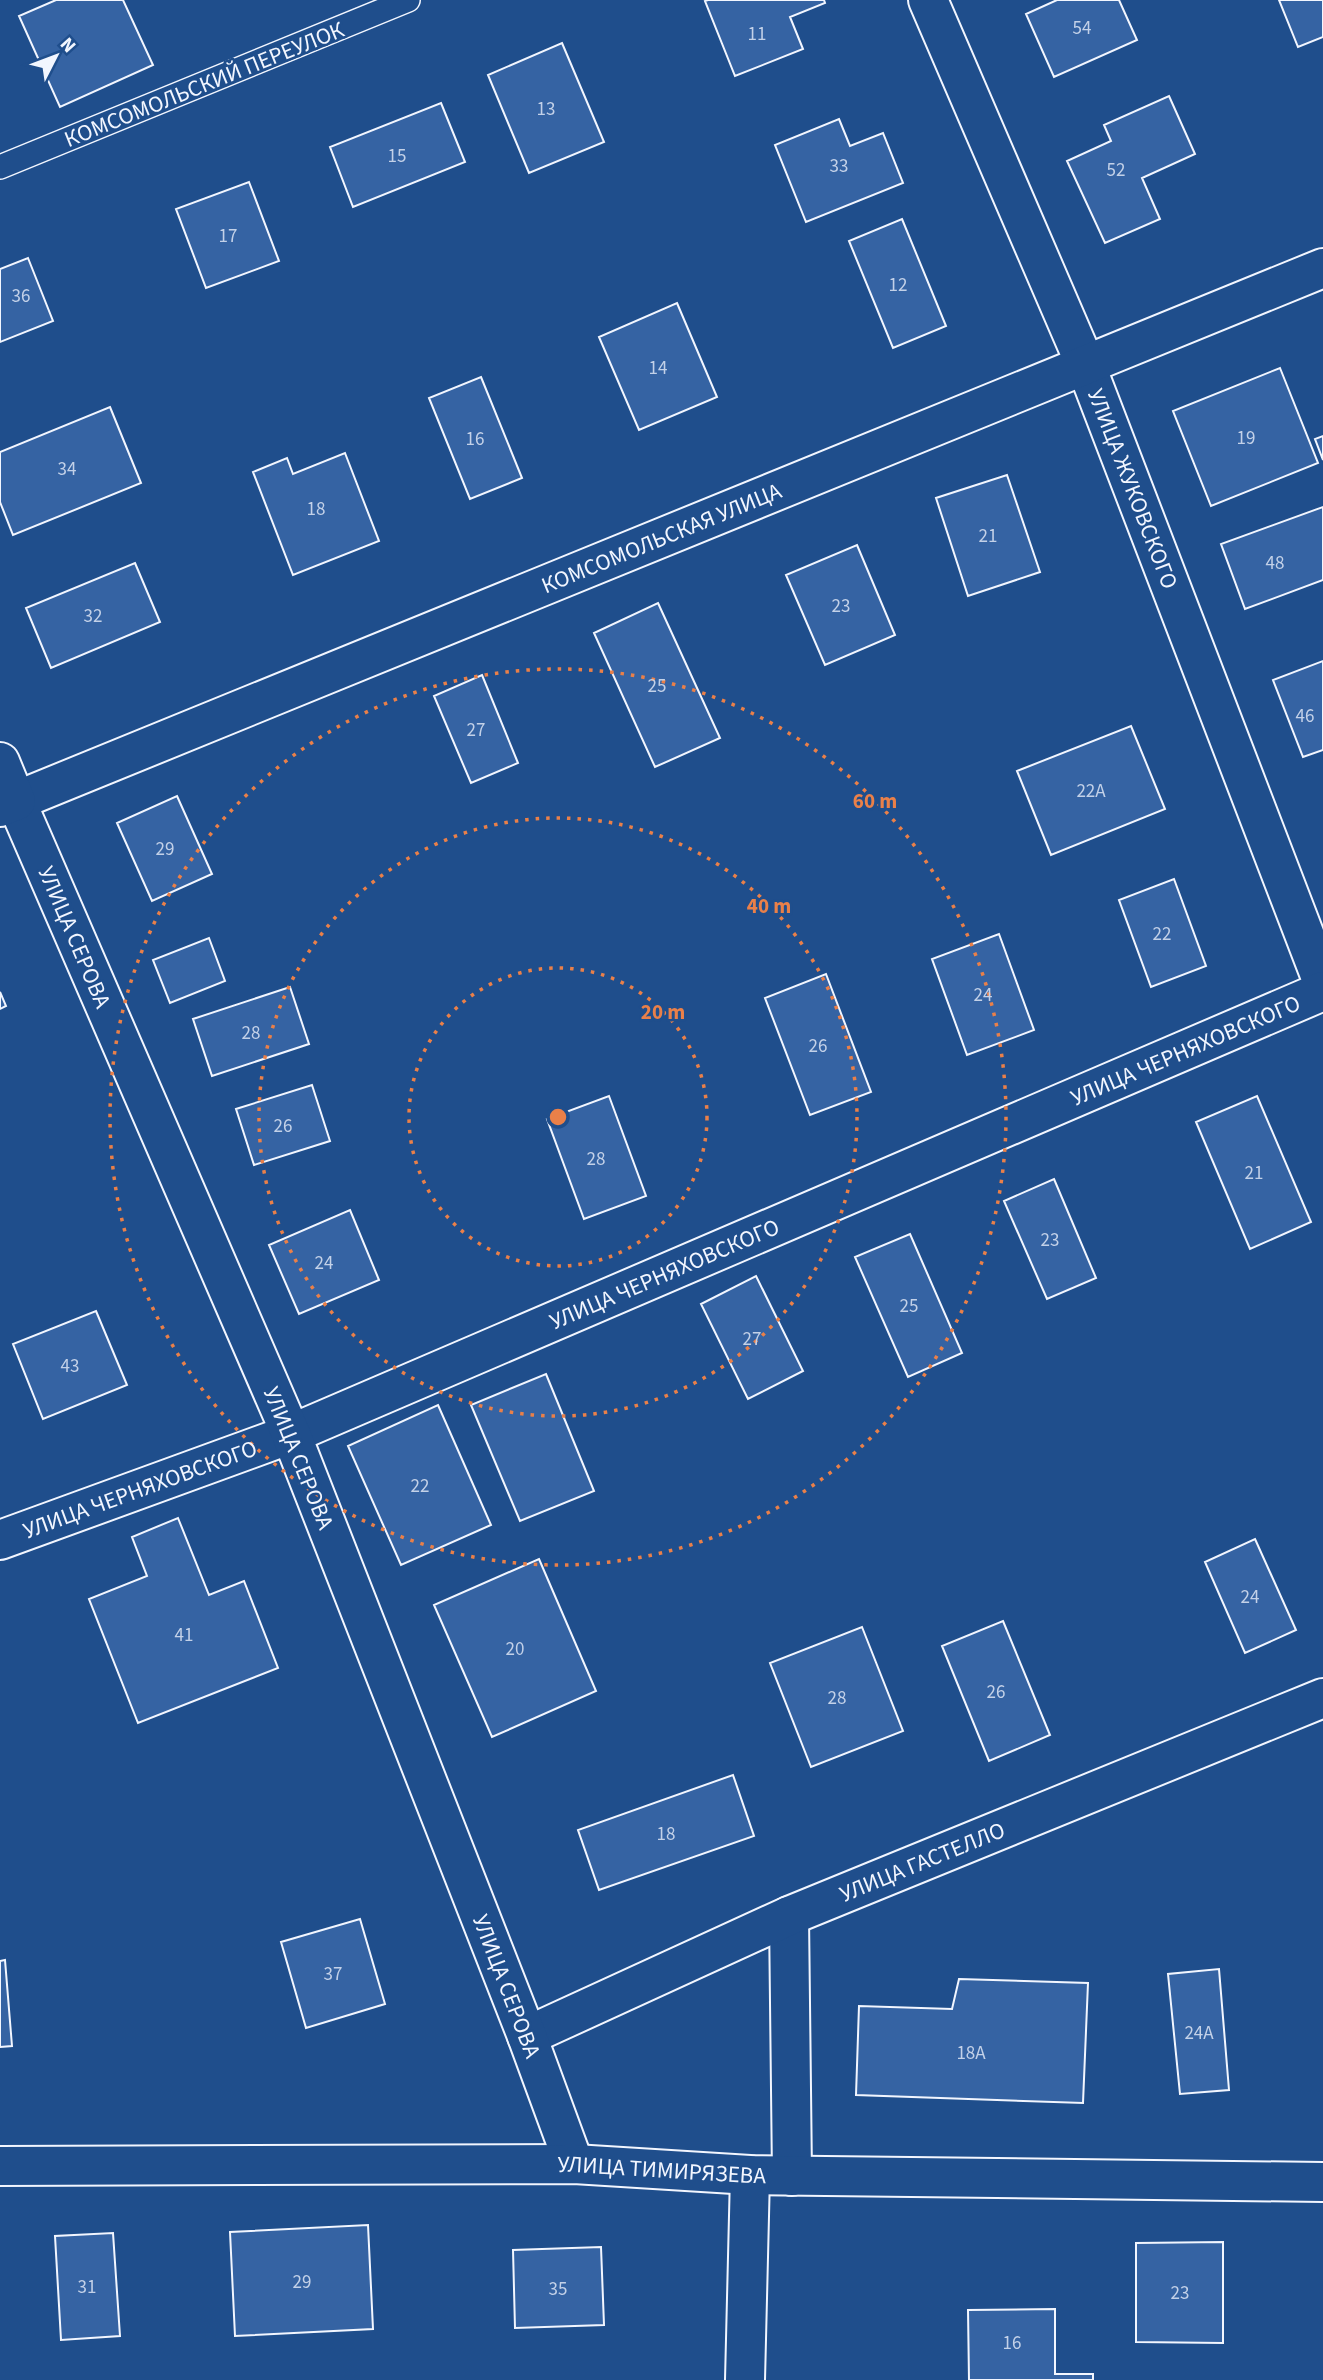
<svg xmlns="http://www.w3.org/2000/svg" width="1323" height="2380" viewBox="0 0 1323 2380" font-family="'Source Sans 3',sans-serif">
<rect width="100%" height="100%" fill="#1f4e8c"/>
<!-- building -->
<path fill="#3563a3" stroke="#f2f6ff" stroke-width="2" d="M 56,0 L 123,0 L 153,65 L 60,107 L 19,16 Z
M 708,0 L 824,0 L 825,3 L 790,17 L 803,49 L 735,76 L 705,1 Z
M 1057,0 L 1119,0 L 1137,40 L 1054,77 L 1026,14 Z
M 1279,0 L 1323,0 L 1323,37 L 1298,47 Z
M 562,43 L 604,142 L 529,173 L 488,75 Z
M 1169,96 L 1195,154 L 1142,178 L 1160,219 L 1105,243 L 1067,161 L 1111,141 L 1104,125 Z
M 441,103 L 465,162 L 353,207 L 330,147 Z
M 839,119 L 850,146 L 883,133 L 903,183 L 806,222 L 775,145 Z
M 249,182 L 279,261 L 206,288 L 176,209 Z
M 902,219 L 946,326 L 893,348 L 849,241 Z
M 28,258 L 53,321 L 0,342 L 0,269 Z
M 677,303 L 717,397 L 639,430 L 599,337 Z
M 1280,368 L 1318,463 L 1211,506 L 1173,411 Z
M 481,377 L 522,478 L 470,499 L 429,398 Z
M 110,407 L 141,483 L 13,535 L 0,502 L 0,452 Z
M 1323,436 L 1323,460 L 1315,439 Z
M 345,453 L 379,541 L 293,575 L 253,472 L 287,458 L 293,474 Z
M 1007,475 L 1040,572 L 968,596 L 936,498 Z
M 1323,507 L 1323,580 L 1245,609 L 1221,544 Z
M 857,545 L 895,635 L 825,665 L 786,575 Z
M 135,563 L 160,622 L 51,668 L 26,608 Z
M 658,603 L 720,738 L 655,767 L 594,633 Z
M 1323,661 L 1323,750 L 1303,757 L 1273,680 Z
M 482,675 L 518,763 L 471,783 L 434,696 Z
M 1131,726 L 1165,809 L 1051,855 L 1017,771 Z
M 177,796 L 212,874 L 152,901 L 117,823 Z
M 1174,879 L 1206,966 L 1151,987 L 1119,900 Z
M 999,934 L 1034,1030 L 967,1055 L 932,959 Z
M 209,938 L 225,981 L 170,1003 L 153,960 Z
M 826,974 L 871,1092 L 810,1115 L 765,998 Z
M 290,987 L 309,1044 L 212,1076 L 193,1019 Z
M 0,992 L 6,1006 L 0,1009 Z
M 312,1085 L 330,1141 L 254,1165 L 236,1109 Z
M 609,1096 L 646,1196 L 584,1219 L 547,1119 Z
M 1257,1096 L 1311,1222 L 1250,1249 L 1196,1122 Z
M 1054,1179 L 1096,1278 L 1047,1299 L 1004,1201 Z
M 350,1210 L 379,1280 L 299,1314 L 269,1245 Z
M 910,1234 L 962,1353 L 908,1377 L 855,1257 Z
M 756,1276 L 803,1371 L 748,1399 L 701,1304 Z
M 96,1311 L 127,1385 L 43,1419 L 13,1344 Z
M 546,1374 L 594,1491 L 520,1521 L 471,1405 Z
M 438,1405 L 491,1525 L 401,1565 L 348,1446 Z
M 178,1518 L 209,1595 L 244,1581 L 278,1668 L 138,1723 L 89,1599 L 147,1576 L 132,1537 Z
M 1255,1539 L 1296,1630 L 1245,1653 L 1205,1562 Z
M 539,1559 L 596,1691 L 492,1737 L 434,1605 Z
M 1003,1621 L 1050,1735 L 989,1761 L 942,1646 Z
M 862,1627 L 903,1731 L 811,1767 L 770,1663 Z
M 733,1775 L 754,1836 L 599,1890 L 578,1830 Z
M 360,1919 L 385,2004 L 306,2028 L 281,1942 Z
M 5,1960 L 12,2046 L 0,2047 L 0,1961 Z
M 1219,1969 L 1229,2090 L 1180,2094 L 1168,1974 Z
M 959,1979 L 1088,1983 L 1083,2103 L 856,2095 L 859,2006 L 952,2009 Z
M 368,2225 L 373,2329 L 235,2336 L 230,2232 Z
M 113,2233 L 120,2336 L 61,2340 L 55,2236 Z
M 1223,2242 L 1223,2343 L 1136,2342 L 1136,2243 Z
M 601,2247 L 604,2325 L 515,2328 L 513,2250 Z
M 1055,2309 L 1055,2374 L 1093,2374 L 1093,2380 L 969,2380 L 968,2310 Z"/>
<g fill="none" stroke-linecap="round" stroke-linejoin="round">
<!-- service casing -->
<g stroke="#f2f6ff" stroke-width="26">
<path id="service" d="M 0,167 L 408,0"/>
</g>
<!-- minor casing -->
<g stroke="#f2f6ff" stroke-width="42">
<g id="minor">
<path id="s1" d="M 928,0 L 1086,366 L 1323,983"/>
<path id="s2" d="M 0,1540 L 291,1434 L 1323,991"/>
<path d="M 789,1916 L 792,2176"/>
<path id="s3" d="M 527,2036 L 789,1916 L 1323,1698"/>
<path id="s4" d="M 574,2164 L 527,2036 L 291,1434 L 16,801 L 1323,268"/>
<path id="s5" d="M 0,2166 L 574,2164 L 750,2175 L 1323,2182"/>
<path d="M 745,2380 L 750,2175"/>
</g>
</g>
<!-- secondary casing -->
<g stroke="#f2f6ff" stroke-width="42">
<path id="secondary" d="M 0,762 L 16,801 L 0,807"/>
</g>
<!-- service -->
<use href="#service" stroke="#1f4e8c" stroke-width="23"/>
<!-- minor -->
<use href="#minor" stroke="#1f4e8c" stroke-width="38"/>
<!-- secondary -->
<use href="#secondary" stroke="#1f4e8c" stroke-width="38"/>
</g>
<!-- distance rings -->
<g fill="none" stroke="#ea8049" stroke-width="3.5" stroke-dasharray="3.5 7">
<circle cx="558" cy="1117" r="149"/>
<circle cx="558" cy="1117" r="299"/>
<circle cx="558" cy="1117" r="448"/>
</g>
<g text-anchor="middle" stroke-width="5" stroke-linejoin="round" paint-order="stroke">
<!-- number labels -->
<g font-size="19" fill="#c3d1e8">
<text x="1082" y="34">54</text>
<text x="757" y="40">11</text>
<text x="546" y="115">13</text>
<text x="397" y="162">15</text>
<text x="839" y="172">33</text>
<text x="1116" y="176">52</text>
<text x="228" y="242">17</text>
<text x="898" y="291">12</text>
<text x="21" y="302">36</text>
<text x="658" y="374">14</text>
<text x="1246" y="444">19</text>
<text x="475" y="445">16</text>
<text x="67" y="475">34</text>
<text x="316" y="515">18</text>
<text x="988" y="542">21</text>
<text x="1275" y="569">48</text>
<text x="841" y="612">23</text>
<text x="93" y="622">32</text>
<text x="657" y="692">25</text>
<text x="1305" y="722">46</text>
<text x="476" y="736">27</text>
<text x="1091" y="797">22А</text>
<text x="165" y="855">29</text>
<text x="1162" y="940">22</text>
<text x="983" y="1001">24</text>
<text x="251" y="1039">28</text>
<text x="818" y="1052">26</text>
<text x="283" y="1132">26</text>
<text x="596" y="1165">28</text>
<text x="1254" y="1179">21</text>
<text x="1050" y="1246">23</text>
<text x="324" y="1269">24</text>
<text x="909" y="1312">25</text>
<text x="752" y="1345">27</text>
<text x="70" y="1372">43</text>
<text x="420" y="1492">22</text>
<text x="1250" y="1603">24</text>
<text x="184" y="1641">41</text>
<text x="515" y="1655">20</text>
<text x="996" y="1698">26</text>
<text x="837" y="1704">28</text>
<text x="666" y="1840">18</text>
<text x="333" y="1980">37</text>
<text x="1199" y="2039">24А</text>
<text x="971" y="2059">18А</text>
<text x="302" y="2288">29</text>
<text x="87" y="2293">31</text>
<text x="558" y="2295">35</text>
<text x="1180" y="2299">23</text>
<text x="1012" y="2349">16</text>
</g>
<!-- street labels -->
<g font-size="23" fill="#f2f6ff" stroke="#1f4e8c">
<text transform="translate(204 84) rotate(-22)" y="8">КОМСОМОЛЬСКИЙ ПЕРЕУЛОК</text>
<text dy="8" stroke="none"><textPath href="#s1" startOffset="530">УЛИЦА ЖУКОВСКОГО</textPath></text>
<text dy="8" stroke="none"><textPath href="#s4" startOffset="2170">КОМСОМОЛЬСКАЯ УЛИЦА</textPath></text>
<text transform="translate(75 937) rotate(67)" y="8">УЛИЦА СЕРОВА</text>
<text dy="8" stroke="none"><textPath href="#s2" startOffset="1283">УЛИЦА ЧЕРНЯХОВСКОГО</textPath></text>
<text dy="8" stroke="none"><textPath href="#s2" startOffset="716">УЛИЦА ЧЕРНЯХОВСКОГО</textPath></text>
<text transform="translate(299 1458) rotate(68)" y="8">УЛИЦА СЕРОВА</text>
<text dy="8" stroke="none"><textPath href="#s2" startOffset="149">УЛИЦА ЧЕРНЯХОВСКОГО</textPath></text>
<text dy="8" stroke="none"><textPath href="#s3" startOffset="432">УЛИЦА ГАСТЕЛЛО</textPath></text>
<text transform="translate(507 1986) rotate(69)" y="8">УЛИЦА СЕРОВА</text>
<text dy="8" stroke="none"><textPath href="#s5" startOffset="662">УЛИЦА ТИМИРЯЗЕВА</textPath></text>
</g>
</g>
<circle cx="558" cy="1117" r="10" fill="#ea8049" stroke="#1f4e8c" stroke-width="3.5"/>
<g font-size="21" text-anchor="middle" font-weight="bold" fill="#ea8049" stroke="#1f4e8c" stroke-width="5" stroke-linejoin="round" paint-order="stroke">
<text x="875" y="808">60 m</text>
<text x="769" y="913">40 m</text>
<text x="663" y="1019">20 m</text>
</g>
<!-- north arrow -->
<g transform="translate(56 56) rotate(48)" stroke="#1f4e8c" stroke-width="5" paint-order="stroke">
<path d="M0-5L12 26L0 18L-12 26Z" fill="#f2f6ff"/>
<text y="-10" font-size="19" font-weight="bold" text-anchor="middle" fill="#f2f6ff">N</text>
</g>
</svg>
